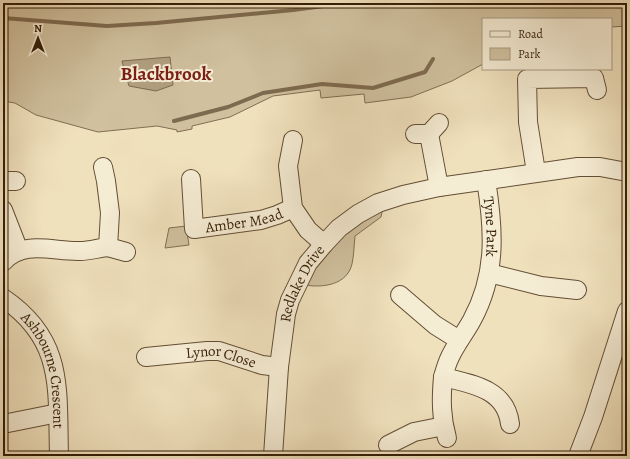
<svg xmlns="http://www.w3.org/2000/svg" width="630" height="459" viewBox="0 0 630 459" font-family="Alegreya,serif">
<rect width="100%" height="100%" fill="#f0e1bd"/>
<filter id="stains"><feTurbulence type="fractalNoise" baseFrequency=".005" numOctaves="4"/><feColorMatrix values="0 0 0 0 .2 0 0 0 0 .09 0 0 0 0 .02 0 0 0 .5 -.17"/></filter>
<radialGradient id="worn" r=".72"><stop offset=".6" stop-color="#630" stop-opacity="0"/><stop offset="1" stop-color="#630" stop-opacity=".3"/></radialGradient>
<!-- green -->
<path fill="#d0c09e" stroke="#826e52" d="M 3,3 L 627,3 L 627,26 L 611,27 L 611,19 L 483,19 L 483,64 L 452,81 L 411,97 L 365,103 L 364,94 L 321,98 L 320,90 L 273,96 L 230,117 L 192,126 L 192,129 L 177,132 L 177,130 L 157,126 L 98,132 L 36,115 L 15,103 L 3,101 Z
M 381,209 L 382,212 L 381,217 L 355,236 C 354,245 354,255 352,264 C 347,285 323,288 305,285 L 320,260 L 353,226 Z
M 186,226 L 189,245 L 165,248 L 169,228 Z"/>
<!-- water -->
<path fill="#b09e7f" stroke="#7e6a4f" d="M 170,57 L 173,85 L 156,91 L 129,86 L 122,61 Z"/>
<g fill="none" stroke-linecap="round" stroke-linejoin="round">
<!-- stream -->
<path stroke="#7e6a4f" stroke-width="4" d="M 3,18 L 107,26 L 156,23 L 293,10 L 347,3
M 174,121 L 228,107 L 263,93 L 322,84 L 373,88 L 425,72 L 433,59"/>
<!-- minor casing -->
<g stroke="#634e34" stroke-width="20">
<g id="minor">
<path d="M 415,134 L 429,134 L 439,123"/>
<path d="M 429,134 L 439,187"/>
<path d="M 293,140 L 288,166 L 293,208 L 308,230 L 324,244"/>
<path d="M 536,172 L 528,122 L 527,79 L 594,78 L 597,90"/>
<path id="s1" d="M 191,179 L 194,229 L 261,220 L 277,215 L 293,208"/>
<path id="s2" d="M 486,180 C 494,230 497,274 472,320 C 465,333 456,344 450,357 C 447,363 445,370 443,377 C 472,384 506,389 510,424"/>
<path d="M 3,181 L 16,181"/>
<path d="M 3,210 L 19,251"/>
<path d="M 108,247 L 126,252"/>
<path d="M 3,262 C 23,239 54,252 80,251 C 89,251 99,248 108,247 L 110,213 L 106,181 L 103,167"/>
<path d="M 489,273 L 541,286 L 577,290"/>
<path d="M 400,295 L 435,325 L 459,340"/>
<path id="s3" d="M 3,298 C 65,340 57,389 59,456"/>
<path id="s4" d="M 146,357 L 207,351 L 219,351 L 262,365 L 279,367"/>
<path d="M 443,377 C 441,399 441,417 447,438"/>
<path d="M 3,424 L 58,413"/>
<path d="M 388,445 L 414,432 L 444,426"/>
<path id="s5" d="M 273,456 L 279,367 L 286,314 L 290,300 L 308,263 L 324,244 L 339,228 L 358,214 L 378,203 L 403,195 L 439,187 L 578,167 L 600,167 L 627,172"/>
<path d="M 578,456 L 593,417 L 627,311"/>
</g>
</g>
<!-- minor -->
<use href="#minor" stroke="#f5ecd4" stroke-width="18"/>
</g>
<g text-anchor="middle" stroke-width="4" stroke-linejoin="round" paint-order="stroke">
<!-- street labels -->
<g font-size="15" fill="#341d07" stroke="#f5ecd4">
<text dy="5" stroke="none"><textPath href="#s1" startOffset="101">Amber Mead</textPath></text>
<text dy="5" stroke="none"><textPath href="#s2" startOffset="47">Tyne Park</textPath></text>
<text dy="5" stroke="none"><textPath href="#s5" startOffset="177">Redlake Drive</textPath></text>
<text dy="5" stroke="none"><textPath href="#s4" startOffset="76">Lynor Close</textPath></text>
<text dy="5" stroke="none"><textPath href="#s3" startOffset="88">Ashbourne Crescent</textPath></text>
</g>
<!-- district labels -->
<g font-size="19" font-weight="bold" fill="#7a1f14" stroke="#f5ecd4">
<text x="166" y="80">Blackbrook</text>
</g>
</g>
<!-- margin -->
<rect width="630" height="459" fill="none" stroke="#f0e1bd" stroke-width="16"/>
<rect x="4" y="4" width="622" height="451" fill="none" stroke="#341d07" stroke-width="2"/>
<rect x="8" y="8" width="614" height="443" fill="none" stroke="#341d07"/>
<!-- legend -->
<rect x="482" y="18" width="130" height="52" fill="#f5ecd4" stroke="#a89982"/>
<rect x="490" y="31" width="20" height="6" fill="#f5ecd4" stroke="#a89982"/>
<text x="518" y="38" font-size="12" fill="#341d07">Road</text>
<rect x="490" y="48" width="20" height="12" fill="#d0c09e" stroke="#a89982"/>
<text x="518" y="58" font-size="12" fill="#341d07">Park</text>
<!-- north arrow -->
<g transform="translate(38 38)" stroke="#f5ecd4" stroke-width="3" paint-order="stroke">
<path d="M0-3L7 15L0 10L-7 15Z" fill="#341d07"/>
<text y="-6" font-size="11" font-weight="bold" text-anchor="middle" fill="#341d07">N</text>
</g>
<rect width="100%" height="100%" filter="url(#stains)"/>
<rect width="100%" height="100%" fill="url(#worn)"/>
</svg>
